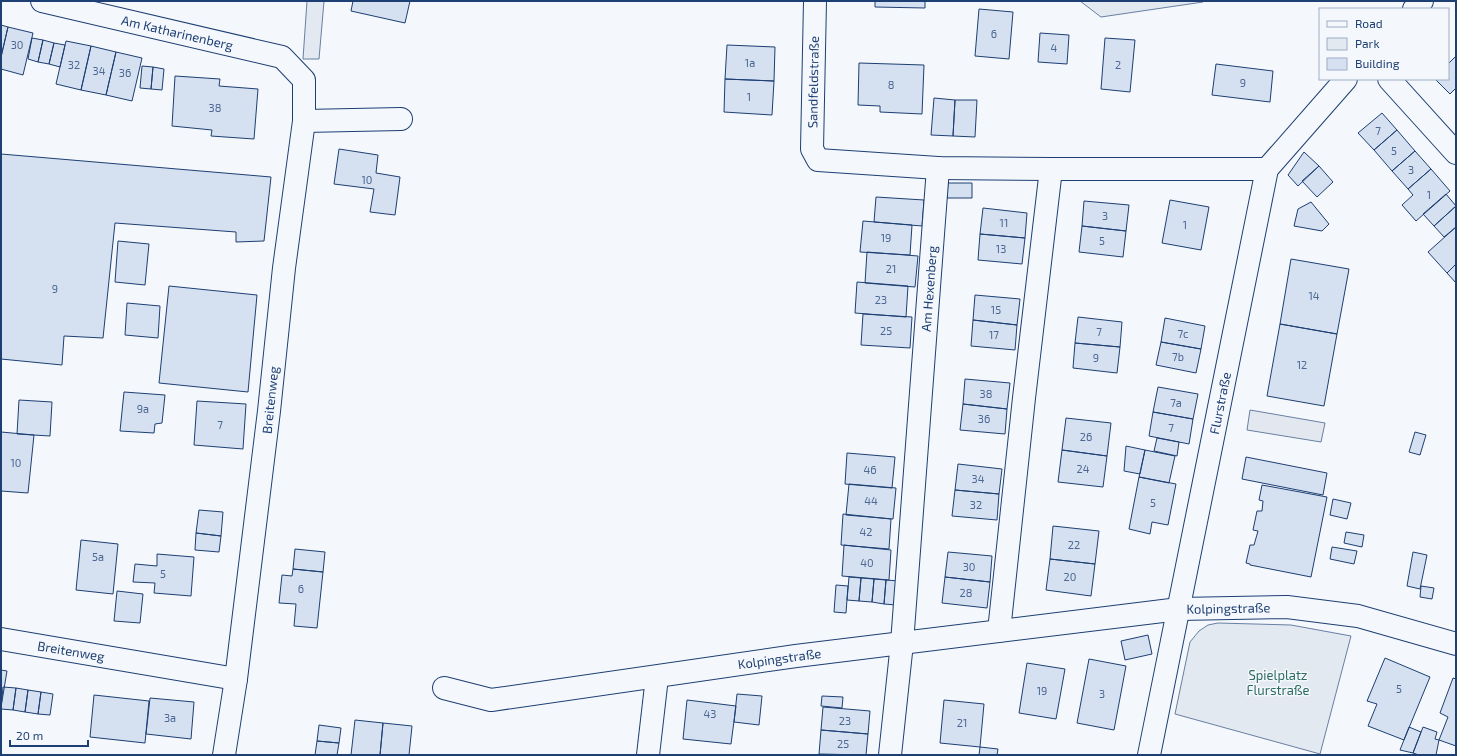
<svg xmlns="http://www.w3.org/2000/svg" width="1457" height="756" viewBox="0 0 1457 756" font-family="'Exo 2',sans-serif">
<rect width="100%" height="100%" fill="#f4f7fb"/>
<!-- green -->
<path fill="#e3e9f0" stroke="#687fa3" d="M 307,1 L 324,1 L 319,59 L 303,59 Z
M 1080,1 L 1203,1 L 1203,2 L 1101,17 Z
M 1218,623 L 1291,625 L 1351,636 L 1320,754 L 1175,714 L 1190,642 L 1199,631 L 1208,625 Z"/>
<!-- parking -->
<path fill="#e3e8f0" stroke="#687fa3" d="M 1250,410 L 1325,423 L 1321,442 L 1247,430 Z"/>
<!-- building -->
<path fill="#d5e0f0" stroke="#1d3f73" d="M 353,1 L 410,1 L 405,23 L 351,11 Z
M 875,1 L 925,1 L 925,8 L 875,7 Z
M 979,9 L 1013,12 L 1009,59 L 975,56 Z
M 1,25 L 8,27 L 1,57 Z
M 8,27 L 33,33 L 23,75 L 1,69 L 1,57 Z
M 1040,33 L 1069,35 L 1067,64 L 1038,62 Z
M 32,38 L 43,40 L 38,62 L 28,59 Z
M 1105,38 L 1135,40 L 1130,92 L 1101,89 Z
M 43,40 L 54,43 L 49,64 L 38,62 Z
M 66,41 L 91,46 L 81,90 L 56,84 Z
M 54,43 L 65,45 L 60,67 L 49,64 Z
M 727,45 L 775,47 L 774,81 L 725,79 Z
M 91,46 L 116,52 L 106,95 L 81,90 Z
M 116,52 L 142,58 L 132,101 L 106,95 Z
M 1456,56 L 1456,88 L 1450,94 L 1435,79 L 1448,79 L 1448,64 Z
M 859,63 L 924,65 L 922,114 L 880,112 L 880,106 L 858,105 Z
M 1216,64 L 1273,71 L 1270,102 L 1212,95 Z
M 142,66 L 153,67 L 151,89 L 140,88 Z
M 153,67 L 164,69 L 162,90 L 151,89 Z
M 175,76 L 220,79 L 219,86 L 258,89 L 254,139 L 211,136 L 212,130 L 172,126 Z
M 725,79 L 774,81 L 772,115 L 724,112 Z
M 934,98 L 955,100 L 953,136 L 931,135 Z
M 955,100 L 977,100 L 975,137 L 953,136 Z
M 1382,113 L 1397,130 L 1374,150 L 1358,133 Z
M 1397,130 L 1415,151 L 1392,171 L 1374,150 Z
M 339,149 L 378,155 L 376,173 L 400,177 L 395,215 L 370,212 L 374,189 L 334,184 Z
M 1415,151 L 1431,169 L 1408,189 L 1392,171 Z
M 1304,152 L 1319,166 L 1298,186 L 1288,175 Z
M 1,154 L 271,177 L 264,241 L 236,242 L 236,232 L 115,223 L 103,338 L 64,336 L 62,365 L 1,359 Z
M 1319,166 L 1333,182 L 1317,197 L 1302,181 Z
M 1431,169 L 1450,191 L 1416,221 L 1402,205 L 1413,195 L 1408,189 Z
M 948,183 L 972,183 L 972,198 L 947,198 Z
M 1446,194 L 1456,206 L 1434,226 L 1423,214 Z
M 876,197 L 924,200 L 922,226 L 874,222 Z
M 1170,200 L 1209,207 L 1201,250 L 1162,243 Z
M 1084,201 L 1129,205 L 1126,231 L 1082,226 Z
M 1311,202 L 1329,224 L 1322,231 L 1294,226 L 1298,209 Z
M 1456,206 L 1456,227 L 1444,237 L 1434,226 Z
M 983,208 L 1027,213 L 1025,238 L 980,234 Z
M 863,221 L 912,225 L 910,255 L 860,252 Z
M 1082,226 L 1126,231 L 1123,257 L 1079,252 Z
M 1456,227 L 1456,264 L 1447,273 L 1428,252 Z
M 980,234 L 1025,238 L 1022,264 L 978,260 Z
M 118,241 L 149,244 L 145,285 L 115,282 Z
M 867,252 L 918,256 L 915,287 L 865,283 Z
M 1291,259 L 1349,269 L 1337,334 L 1280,324 Z
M 1456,264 L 1456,283 L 1447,273 Z
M 857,282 L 908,286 L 906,317 L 855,313 Z
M 169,286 L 257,295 L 248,392 L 159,383 Z
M 975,295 L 1020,299 L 1017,325 L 973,320 Z
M 127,303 L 160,306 L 158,338 L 125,335 Z
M 863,314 L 912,317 L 910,348 L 861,345 Z
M 1078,317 L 1122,322 L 1120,347 L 1075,343 Z
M 1165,318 L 1205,326 L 1201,349 L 1161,342 Z
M 973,320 L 1017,325 L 1015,350 L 971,346 Z
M 1280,324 L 1337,334 L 1324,406 L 1267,396 Z
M 1161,342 L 1201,349 L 1196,373 L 1156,365 Z
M 1075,343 L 1120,347 L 1117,373 L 1073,368 Z
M 965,379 L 1010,383 L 1007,409 L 963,404 Z
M 1158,387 L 1198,394 L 1193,419 L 1153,412 Z
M 124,392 L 165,395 L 162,423 L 155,424 L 154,433 L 120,431 Z
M 19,400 L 52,402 L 50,436 L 17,434 Z
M 197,401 L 246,404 L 243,449 L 194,445 Z
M 963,404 L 1007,409 L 1005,434 L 960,430 Z
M 1153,412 L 1193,419 L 1189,444 L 1149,436 Z
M 1066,418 L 1111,423 L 1107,456 L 1062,450 Z
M 1,432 L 34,435 L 28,493 L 1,491 Z
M 1415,432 L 1426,435 L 1420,455 L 1409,452 Z
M 1157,438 L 1179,442 L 1177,456 L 1154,451 Z
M 1126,446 L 1145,450 L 1140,474 L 1124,471 Z
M 1062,450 L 1107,456 L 1103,487 L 1058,482 Z
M 1145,450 L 1175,456 L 1169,483 L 1139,477 Z
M 847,453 L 895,457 L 892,488 L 845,484 Z
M 1246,457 L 1327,473 L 1323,495 L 1242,479 Z
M 958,464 L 1002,469 L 999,494 L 955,490 Z
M 1139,477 L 1176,484 L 1168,525 L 1152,522 L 1150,534 L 1129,529 Z
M 849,484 L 896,488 L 893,519 L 846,515 Z
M 1262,485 L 1327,497 L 1311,577 L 1250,565 L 1250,564 L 1246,563 L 1250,545 L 1254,545 L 1258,531 L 1253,530 L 1257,511 L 1262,511 L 1263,501 L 1259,500 Z
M 955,490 L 999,494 L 997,520 L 952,516 Z
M 1333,499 L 1351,503 L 1347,519 L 1330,515 Z
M 199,510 L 223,512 L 221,536 L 196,533 Z
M 843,514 L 891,519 L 889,549 L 841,545 Z
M 1053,526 L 1099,531 L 1095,564 L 1050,559 Z
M 1346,532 L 1364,535 L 1362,547 L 1344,543 Z
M 196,533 L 221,536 L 219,552 L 195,550 Z
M 81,540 L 118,544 L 113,594 L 76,590 Z
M 844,545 L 891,550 L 889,580 L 842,576 Z
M 1332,547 L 1357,551 L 1354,564 L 1330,559 Z
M 295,549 L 325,552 L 323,572 L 293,569 Z
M 948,552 L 992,556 L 990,582 L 945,577 Z
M 1413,552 L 1427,555 L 1420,589 L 1407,586 Z
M 157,554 L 194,557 L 191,596 L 154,593 L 155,583 L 133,582 L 135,564 L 157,566 Z
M 1050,559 L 1095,564 L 1091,596 L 1046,590 Z
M 293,569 L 323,572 L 317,628 L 294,626 L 296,604 L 279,603 L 282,575 L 292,576 Z
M 849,577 L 861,578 L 859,601 L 847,600 Z
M 945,577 L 990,582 L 987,608 L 942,603 Z
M 861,578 L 874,579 L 872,602 L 859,601 Z
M 874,579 L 886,580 L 884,604 L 872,602 Z
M 886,580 L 899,581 L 896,605 L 884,604 Z
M 836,585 L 848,586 L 846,613 L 834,612 Z
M 1421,586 L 1434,588 L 1432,599 L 1420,597 Z
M 117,591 L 143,594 L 140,623 L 114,621 Z
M 1148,635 L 1152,654 L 1125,660 L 1121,641 Z
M 1385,658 L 1430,677 L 1404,740 L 1368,726 L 1377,704 L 1367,701 Z
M 1089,659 L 1126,666 L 1114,730 L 1077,723 Z
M 1027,663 L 1065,669 L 1056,719 L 1019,713 Z
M 1,670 L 7,671 L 1,707 Z
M 1453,678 L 1456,679 L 1456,746 L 1439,740 L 1448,717 L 1440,713 Z
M 3,687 L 16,688 L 13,710 L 1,709 Z
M 16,688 L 28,690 L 25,712 L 13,710 Z
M 28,690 L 41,692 L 38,714 L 25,712 Z
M 41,692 L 53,694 L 50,715 L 38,714 Z
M 737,694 L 762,696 L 759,725 L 734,722 Z
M 94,695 L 149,701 L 145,743 L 90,737 Z
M 822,696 L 843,697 L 842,708 L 821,706 Z
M 150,698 L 194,702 L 191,739 L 146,734 Z
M 687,700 L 736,706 L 731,744 L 683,739 Z
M 944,700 L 984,704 L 980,747 L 940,743 Z
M 823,707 L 870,711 L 868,734 L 821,730 Z
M 355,720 L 383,723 L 380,755 L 351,755 Z
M 383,723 L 412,726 L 409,755 L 380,755 Z
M 319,725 L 341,728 L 339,743 L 317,741 Z
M 1409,727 L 1421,732 L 1413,753 L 1400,750 Z
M 1423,727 L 1437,732 L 1435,739 L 1439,740 L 1436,755 L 1419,755 L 1413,753 Z
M 821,730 L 868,734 L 866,755 L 819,754 Z
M 317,741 L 339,743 L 337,755 L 315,755 Z
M 980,747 L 998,749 L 997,755 L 979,755 Z"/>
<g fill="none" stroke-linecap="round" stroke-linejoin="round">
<!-- street casing -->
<g stroke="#1d3f73" stroke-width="24">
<g id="street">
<path id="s1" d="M 42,1 L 282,57 L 304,80 L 304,121 L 284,268 L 269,411 L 236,679 L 224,755"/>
<path d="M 815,1 L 812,149 L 818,160 L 938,168 L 1051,169 L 1267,169"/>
<path d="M 1414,9 L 1422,1"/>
<path d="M 1389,79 L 1456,153"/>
<path d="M 304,121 L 401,119"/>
<path d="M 999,631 L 1024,398 L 1051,169"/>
<path id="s2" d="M 1,639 L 236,679"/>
<path id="s3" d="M 444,688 L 491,700 L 796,656 L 1179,609 L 1287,607 L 1358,616 L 1456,644"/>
<path d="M 648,755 L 657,677"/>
<path id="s4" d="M 890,755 L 902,643 L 938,168"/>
<path id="s5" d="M 1149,755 L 1267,169 L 1346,79"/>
</g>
</g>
<!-- street -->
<use href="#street" stroke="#f4f7fb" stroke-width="22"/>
</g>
<g text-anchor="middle" stroke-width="3" stroke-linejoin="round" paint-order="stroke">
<!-- number labels -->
<g font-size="11" fill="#4b6792">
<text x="994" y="38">6</text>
<text x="17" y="49">30</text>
<text x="1054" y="52">4</text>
<text x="750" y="67">1a</text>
<text x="74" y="69">32</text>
<text x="1118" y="69">2</text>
<text x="99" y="75">34</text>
<text x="125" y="77">36</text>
<text x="1243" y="87">9</text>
<text x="891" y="89">8</text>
<text x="749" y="101">1</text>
<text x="215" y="112">38</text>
<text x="1378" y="135">7</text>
<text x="1394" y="155">5</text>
<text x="1411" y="174">3</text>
<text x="367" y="184">10</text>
<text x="1429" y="199">1</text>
<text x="1105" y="220">3</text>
<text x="1004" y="227">11</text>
<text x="1185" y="229">1</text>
<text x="886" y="242">19</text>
<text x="1102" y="245">5</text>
<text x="1001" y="253">13</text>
<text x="891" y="273">21</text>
<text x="55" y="293">9</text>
<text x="1314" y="300">14</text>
<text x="881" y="304">23</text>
<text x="996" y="314">15</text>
<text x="886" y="335">25</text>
<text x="1099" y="336">7</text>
<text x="1183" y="338">7c</text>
<text x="994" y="339">17</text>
<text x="1178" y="361">7b</text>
<text x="1096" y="362">9</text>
<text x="1302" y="369">12</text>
<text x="986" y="398">38</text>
<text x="1176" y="407">7a</text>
<text x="143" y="413">9a</text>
<text x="984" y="423">36</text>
<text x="220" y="429">7</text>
<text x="1171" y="432">7</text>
<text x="1086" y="441">26</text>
<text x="16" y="467">10</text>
<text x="1083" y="473">24</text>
<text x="870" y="474">46</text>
<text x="978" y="483">34</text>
<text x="871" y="505">44</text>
<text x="1153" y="507">5</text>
<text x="976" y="509">32</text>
<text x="866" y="536">42</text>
<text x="1074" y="549">22</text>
<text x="98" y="561">5a</text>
<text x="867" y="567">40</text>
<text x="969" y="571">30</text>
<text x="163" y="578">5</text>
<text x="1070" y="581">20</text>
<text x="301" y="593">6</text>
<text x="966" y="597">28</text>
<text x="1399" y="693">5</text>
<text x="1042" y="695">19</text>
<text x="1102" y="698">3</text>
<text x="710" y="718">43</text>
<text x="170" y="722">3a</text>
<text x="845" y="725">23</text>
<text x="962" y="727">21</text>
<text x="843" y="748">25</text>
</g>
<!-- street labels -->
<g font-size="13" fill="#1d3f73" stroke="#f4f7fb">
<text dy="5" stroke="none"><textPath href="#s1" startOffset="139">Am Katharinenberg</textPath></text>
<text transform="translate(813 82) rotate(-89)" y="5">Sandfeldstraße</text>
<text dy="5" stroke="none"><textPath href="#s4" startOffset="468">Am Hexenberg</textPath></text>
<text transform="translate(270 400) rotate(-84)" y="5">Breitenweg</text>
<text dy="5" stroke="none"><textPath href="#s5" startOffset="359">Flurstraße</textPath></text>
<text dy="5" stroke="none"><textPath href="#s3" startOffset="792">Kolpingstraße</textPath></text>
<text dy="5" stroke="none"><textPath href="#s2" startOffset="71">Breitenweg</textPath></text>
<text dy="5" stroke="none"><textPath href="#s3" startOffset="340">Kolpingstraße</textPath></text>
</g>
<!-- park labels -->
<g font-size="13" fill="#2c6c60" stroke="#f4f7fb">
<text x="1278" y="680">Spielplatz<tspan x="1278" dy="15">Flurstraße</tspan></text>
</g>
</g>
<!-- border -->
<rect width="1457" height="756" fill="none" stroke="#1d3f73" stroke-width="4"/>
<!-- legend -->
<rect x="1319" y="8" width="130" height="72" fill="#f4f7fb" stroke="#9eadc5"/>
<rect x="1327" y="21" width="20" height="6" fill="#f4f7fb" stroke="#9eadc5"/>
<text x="1355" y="28" font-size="12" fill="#1d3f73">Road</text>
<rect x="1327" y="38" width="20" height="12" fill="#e3e9f0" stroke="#9eadc5"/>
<text x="1355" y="48" font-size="12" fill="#1d3f73">Park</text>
<rect x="1327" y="58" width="20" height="12" fill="#d5e0f0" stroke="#9eadc5"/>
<text x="1355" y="68" font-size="12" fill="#1d3f73">Building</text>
<!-- scale -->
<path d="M10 740v6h78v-6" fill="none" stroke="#1d3f73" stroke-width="2"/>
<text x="16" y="740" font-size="12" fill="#1d3f73" stroke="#f4f7fb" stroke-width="3" paint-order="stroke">20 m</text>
</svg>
